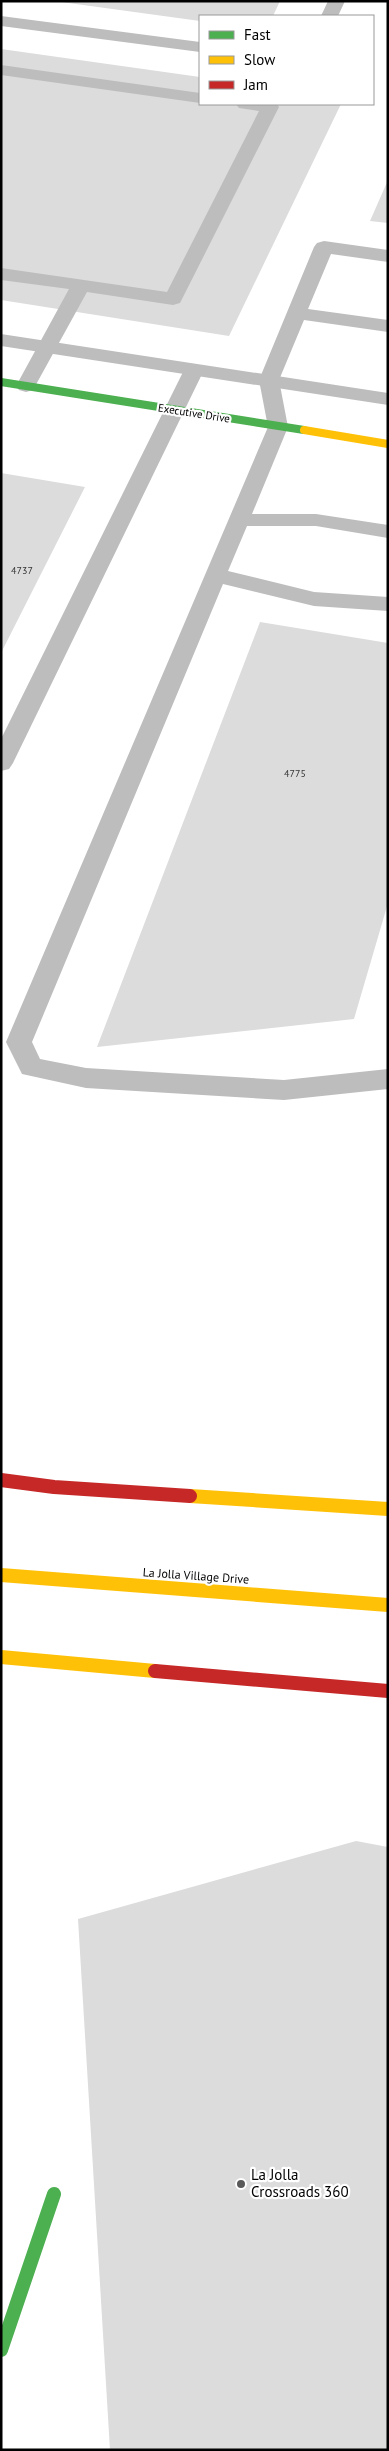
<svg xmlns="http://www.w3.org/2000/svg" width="389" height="2451" viewBox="0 0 389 2451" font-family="'PT Sans',sans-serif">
<rect width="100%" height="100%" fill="#fff"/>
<!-- building -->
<path fill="#dcdcdc" d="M 54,1 L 280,1 L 273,16 L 200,16 L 200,21 Z
M 1,49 L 200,77 L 200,104 L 341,104 L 229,336 L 1,300 Z
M 388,180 L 388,223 L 370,221 Z
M 1,473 L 85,487 L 1,653 Z
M 260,622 L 388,643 L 388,903 L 354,1019 L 97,1047 Z
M 356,1841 L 388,1847 L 388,2450 L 110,2450 L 78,1919 Z"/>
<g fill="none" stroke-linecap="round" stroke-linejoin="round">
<!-- lane -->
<path fill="#bdbdbd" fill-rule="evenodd" d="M 328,1 L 345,1 L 338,16 L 321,16 Z
M 1,16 L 200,42 L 200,52 L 1,26 Z
M 1,65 L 200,93 L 200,103 L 1,75 Z
M 236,104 L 277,104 L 279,107 L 180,303 L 173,305 L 87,292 L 33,390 L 26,392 L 19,390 L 16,386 L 69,289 L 1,280 L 1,268 L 167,292 L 259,111 L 239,108 Z
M 324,241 L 388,250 L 388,262 L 331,254 L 308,309 L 388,320 L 388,332 L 304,320 L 279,380 L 288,427 L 252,514 L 316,514 L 388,525 L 388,538 L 316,526 L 247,526 L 228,571 L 314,592 L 388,597 L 388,611 L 314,606 L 223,584 L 32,1042 L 40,1059 L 86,1068 L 284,1080 L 388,1069 L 388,1089 L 284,1100 L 86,1088 L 22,1074 L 6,1042 L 268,427 L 259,380 L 314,247 L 317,243 Z
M 194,364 L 201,366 L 204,370 L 13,763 L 9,769 L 1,771 L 1,739 L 184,370 L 187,366 Z"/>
<!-- street -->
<path fill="#bdbdbd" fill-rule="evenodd" d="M 1,334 L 388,393 L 388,405 L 1,346 Z"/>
<!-- fast-far1 -->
<path stroke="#4caf50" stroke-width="8" d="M 1,382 L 304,430"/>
<!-- fast -->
<path stroke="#4caf50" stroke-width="14" d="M 1,2350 L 54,2194"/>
<!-- slow-far1 -->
<path stroke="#ffc107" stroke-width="8" d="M 304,430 L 388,444"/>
<!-- slow -->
<path stroke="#ffc107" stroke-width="14" d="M 190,1496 L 388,1509
M 1,1575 L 388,1605
M 1,1657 L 155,1671"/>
<!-- jam -->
<path stroke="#c62828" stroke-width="14" d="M 1,1480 L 54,1487 L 190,1496
M 155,1671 L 388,1691"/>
</g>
<!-- markers -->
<circle fill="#595959" stroke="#fff" stroke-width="2" cx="241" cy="2184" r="5"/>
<g text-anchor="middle" stroke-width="4.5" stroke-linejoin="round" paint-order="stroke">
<!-- number labels -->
<g font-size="10" fill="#373737">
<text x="22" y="574">4737</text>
<text x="295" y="777">4775</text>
</g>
<!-- far-street labels -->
<g font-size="11" fill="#000" stroke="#fff">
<text transform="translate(194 413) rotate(9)" y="4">Executive Drive</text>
</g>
<!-- street labels -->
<g font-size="12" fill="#000" stroke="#fff">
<text transform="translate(196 1576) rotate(4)" y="4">La Jolla Village Drive</text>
</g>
<!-- near-poi labels -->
<g font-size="15" fill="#000" stroke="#fff" text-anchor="start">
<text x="251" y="2180">La Jolla<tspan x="251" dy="17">Crossroads 360</tspan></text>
</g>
</g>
<!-- border -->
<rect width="389" height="2451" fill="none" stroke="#000000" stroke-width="5"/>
<!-- legend -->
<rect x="199" y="15" width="175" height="90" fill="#ffffff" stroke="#999999"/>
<rect x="209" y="31" width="25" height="8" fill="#4caf50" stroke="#999999"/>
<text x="244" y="40" font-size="15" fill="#000000">Fast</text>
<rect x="209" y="56" width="25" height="8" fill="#ffc107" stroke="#999999"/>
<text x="244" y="65" font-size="15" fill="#000000">Slow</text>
<rect x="209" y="81" width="25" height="8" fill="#c62828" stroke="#999999"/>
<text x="244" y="90" font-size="15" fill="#000000">Jam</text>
</svg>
